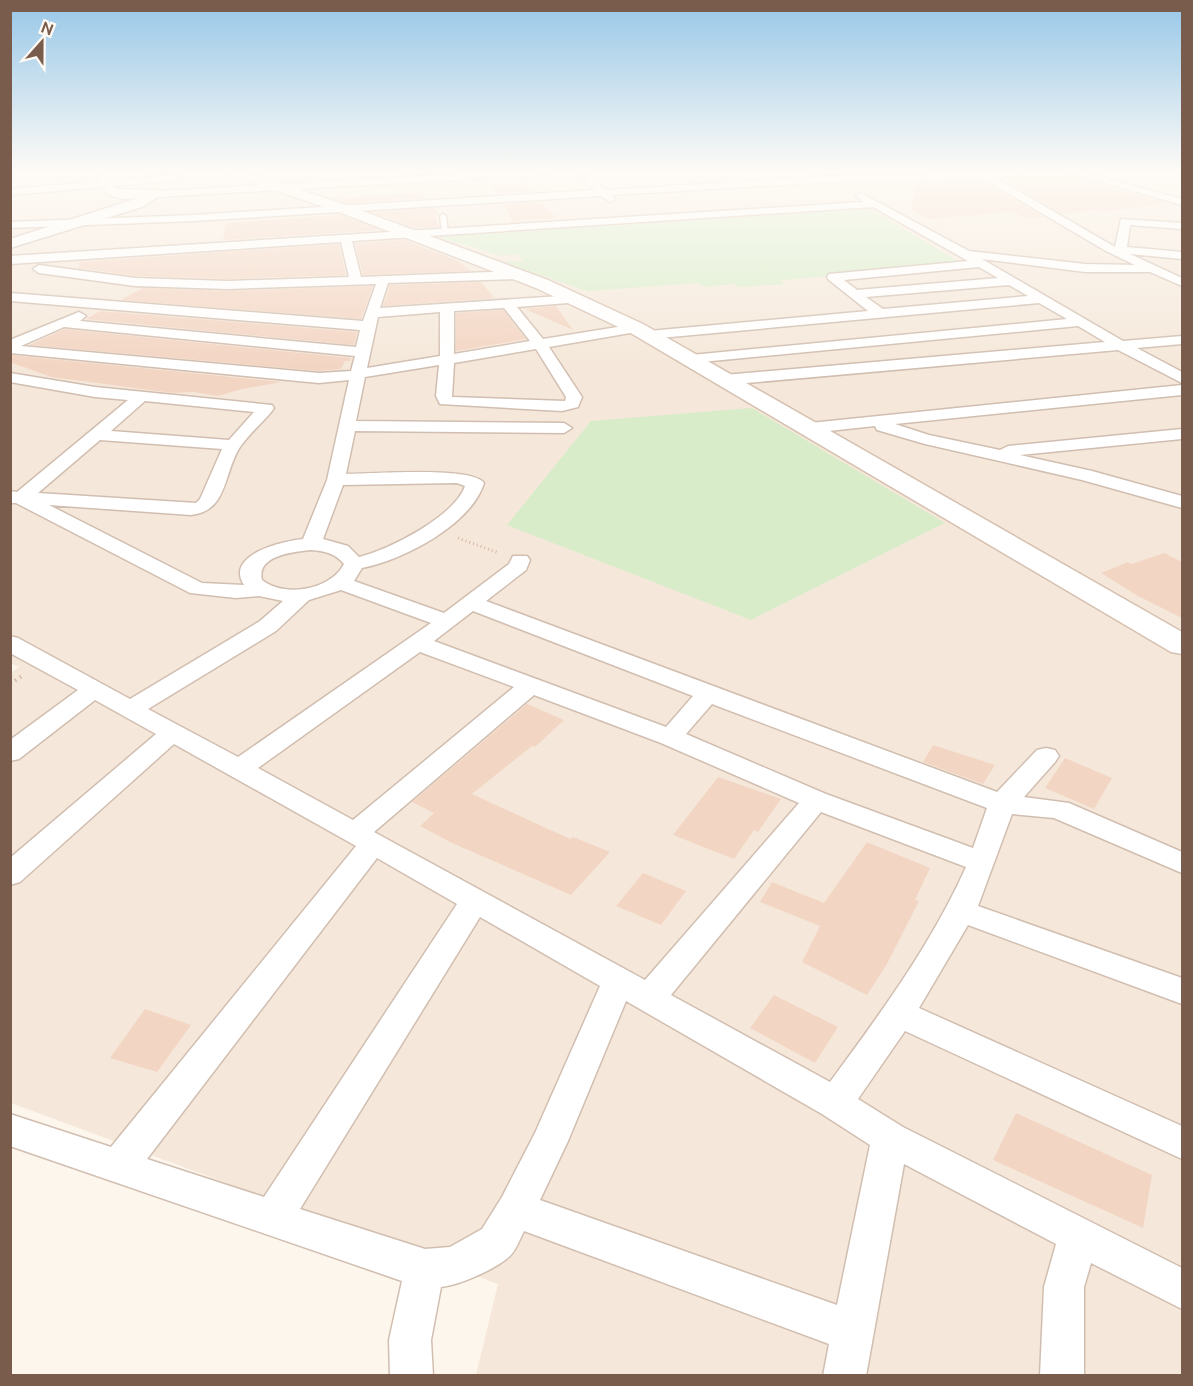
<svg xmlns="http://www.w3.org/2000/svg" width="1193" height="1386" viewBox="0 0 1193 1386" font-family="Ubuntu,sans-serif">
<rect width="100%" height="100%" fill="#fdf6ec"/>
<!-- residential -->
<path fill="#f5e8da" d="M 11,172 L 1182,172 L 1182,1375 L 476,1375 L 498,1284 L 11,1103 L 10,673 L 19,667 L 10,663 Z"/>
<!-- green -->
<path fill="#d8ecc9" d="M 870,209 L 963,264 L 831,273 L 833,276 L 781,280 L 784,284 L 740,287 L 733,284 L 704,287 L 698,283 L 587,291 L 503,262 L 523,261 L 517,254 L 502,256 L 439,237 Z
M 752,408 L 945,523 L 751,620 L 507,525 L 591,421 Z"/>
<!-- building -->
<path fill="#f3d5c3" d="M 1026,172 L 1058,172 L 1166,203 L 1103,212 L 1096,210 L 1063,214 L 1003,179 L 1019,177 Z
M 983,181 L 1044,217 L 1029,219 L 1011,212 L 929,219 L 912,210 L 915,183 Z
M 526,186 L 532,192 L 496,194 L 492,187 Z
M 421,192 L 426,198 L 348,203 L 335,199 Z
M 541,202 L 556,218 L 513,221 L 502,204 Z
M 434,208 L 439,214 L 434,215 L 439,227 L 415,228 L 372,212 Z
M 342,215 L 380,230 L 223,240 L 226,223 Z
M 405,240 L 456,260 L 471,271 L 363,275 L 355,243 Z
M 339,244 L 346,275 L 228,279 L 135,276 L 79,268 L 79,262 Z
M 481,282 L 494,298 L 383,306 L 390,285 Z
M 373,286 L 361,319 L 121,300 L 143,288 L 228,291 Z
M 556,306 L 573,330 L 525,309 Z
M 503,310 L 526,339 L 456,351 L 456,313 Z
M 100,311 L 357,332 L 354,345 L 86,319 Z
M 64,329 L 351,358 L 350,361 L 345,361 L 341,369 L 319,371 L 30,345 Z
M 10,355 L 282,382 L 242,389 L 218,396 L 193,392 L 173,393 L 51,377 L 10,362 Z
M 1164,553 L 1182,562 L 1182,618 L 1138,596 L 1101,573 L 1128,562 L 1132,564 Z
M 527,704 L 564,720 L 535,747 L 532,746 L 472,794 L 570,839 L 573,837 L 610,852 L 571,895 L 452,843 L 420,826 L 434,813 L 412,802 Z
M 933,745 L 995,765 L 983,784 L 923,762 Z
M 1065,758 L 1112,778 L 1094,809 L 1045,788 Z
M 718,777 L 781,799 L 758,832 L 754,830 L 734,859 L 673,835 Z
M 867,842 L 930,868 L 915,900 L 919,901 L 887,964 L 867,995 L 802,962 L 820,926 L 760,902 L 772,882 L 824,903 Z
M 643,873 L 686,891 L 661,925 L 616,906 Z
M 774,995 L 838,1027 L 815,1063 L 750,1028 Z
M 145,1009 L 191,1025 L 157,1072 L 110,1058 Z
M 1016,1113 L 1152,1175 L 1143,1228 L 993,1160 Z"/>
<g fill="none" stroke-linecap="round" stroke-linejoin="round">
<!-- service casing -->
<g stroke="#d1beb0" stroke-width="3">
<path id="service" d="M 443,214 L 446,216 L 448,232 L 445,234 L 442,232 L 440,216 Z"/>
</g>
<!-- minor casing -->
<g stroke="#d1beb0" stroke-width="3">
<path id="minor" d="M 495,172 L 548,172 L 543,175 L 156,197 L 151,194 L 156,191 Z
M 576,172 L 586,172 L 606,190 L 832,176 L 1024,172 L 1019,175 L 996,178 L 1115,247 L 1121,219 L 1182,223 L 1182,229 L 1130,225 L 1127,247 L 1182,252 L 1182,259 L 1130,254 L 1182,278 L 1182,286 L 1150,272 L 1085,272 L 982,259 L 1123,341 L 1182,336 L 1182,344 L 1137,348 L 1182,372 L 1182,383 L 1118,350 L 724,385 L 716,380 L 724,375 L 1105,342 L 1078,326 L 691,363 L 684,359 L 691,355 L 1067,319 L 1039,303 L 649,339 L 642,335 L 649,331 L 868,311 L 829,280 L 827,277 L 829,274 L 968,261 L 873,207 L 352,241 L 361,277 L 518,271 L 524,275 L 518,279 L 388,283 L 380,308 L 576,295 L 581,296 L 583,299 L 581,302 L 517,307 L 543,339 L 636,324 L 643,328 L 636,332 L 549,347 L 582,397 L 578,407 L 562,411 L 440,404 L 436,396 L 439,365 L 365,377 L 356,421 L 564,423 L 572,428 L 564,433 L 355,431 L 346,474 C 370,474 473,466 484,483 C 471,525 403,560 362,568 L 354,581 L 444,613 L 509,564 L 513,556 L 527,556 L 530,560 L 526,570 L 486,601 L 997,792 L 1037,750 L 1046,748 L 1055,750 L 1059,756 L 1055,762 L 1024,797 L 1069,803 L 1182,852 L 1182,873 L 1054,818 L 1012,814 L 978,906 L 1182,978 L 1182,1004 L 968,925 L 919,1008 L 1182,1126 L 1182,1159 L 905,1031 L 858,1099 L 903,1127 L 1182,1268 L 1182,1309 L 1091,1263 L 1084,1287 L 1084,1376 L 1040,1376 L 1044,1287 L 1056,1244 L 904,1164 L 866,1376 L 823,1376 L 829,1344 L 524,1231 C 520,1239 516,1250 510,1256 C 496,1269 460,1285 441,1287 L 431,1340 L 433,1376 L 390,1376 L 389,1340 L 402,1281 L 10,1146 L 10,1114 L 111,1147 L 356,846 L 174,744 L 20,882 L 10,885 L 10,858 L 156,734 L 95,700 L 19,759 L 10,761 L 10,740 L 78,690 L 10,653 L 10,636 L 18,638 L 130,699 L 260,621 L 283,601 L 259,596 L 236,598 L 190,593 L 16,503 L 10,503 L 10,491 L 17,492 L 128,400 L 95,397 L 10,382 L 10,373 L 95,387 L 272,405 L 274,408 L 272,411 C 262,423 249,434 240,447 C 223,474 228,511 191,515 L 49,505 L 202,583 L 244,585 C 224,554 284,541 303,539 L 327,480 L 349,380 L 319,383 L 10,353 L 10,340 L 79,312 L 86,316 L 80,321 L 356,347 L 360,330 L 10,301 L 10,293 L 363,321 L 376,284 L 228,289 L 135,286 L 39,273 L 33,269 L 39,265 L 135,278 L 228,281 L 349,277 L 341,242 L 10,264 L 10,256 L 864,202 L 856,196 L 861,193 L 969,251 L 1085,264 L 1135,265 L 1106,251 L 984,179 L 832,182 L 612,195 L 615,199 L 610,202 L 601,196 L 193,221 L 10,228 L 10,222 L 193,215 L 595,190 ZM 979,267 L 998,278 L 857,290 L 844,280 ZM 1009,285 L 1028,296 L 883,309 L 866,297 ZM 504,308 L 530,341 L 454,354 L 454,311 ZM 440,312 L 440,356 L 367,368 L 378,317 ZM 64,327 L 355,356 L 351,371 L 319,373 L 21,346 ZM 536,349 L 566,397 L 565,401 L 452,397 L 454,363 ZM 145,401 L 254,412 L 229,440 L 111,431 ZM 100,440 L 222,449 L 200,499 L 196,503 L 38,493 ZM 457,483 L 465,486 C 455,516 389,550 359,557 L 348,546 L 323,539 L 343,485 ZM 311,550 C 324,551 335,553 344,564 C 331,590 284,598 262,580 C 256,555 294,552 311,550 ZM 341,590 L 431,623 L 238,757 L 148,709 L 276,631 L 309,600 ZM 473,611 L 693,696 L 666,727 L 434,641 ZM 420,652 L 514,687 L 353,820 L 258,768 ZM 534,695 L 661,743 L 799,803 L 645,980 L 374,832 ZM 712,704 L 987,808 L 973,848 L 826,794 L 686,734 ZM 821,812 L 966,867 C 931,945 880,1014 830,1082 L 671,995 ZM 377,858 L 457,904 L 264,1197 L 147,1159 ZM 480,917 L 600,986 L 535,1133 L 502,1197 L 482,1229 L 450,1247 L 425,1249 L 300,1209 ZM 626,1001 L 822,1114 L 870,1145 L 837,1305 L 540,1200 L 568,1141 Z
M 1067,172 L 1082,172 L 1182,199 L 1182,205 Z
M 178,175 L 181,176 L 181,180 L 10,195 L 10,189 Z
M 1182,385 L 1182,395 L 895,424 L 929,435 L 1000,450 L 1008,446 L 1182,429 L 1182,439 L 1020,455 L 1092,471 L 1182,496 L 1182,508 L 1082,480 L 925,444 L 877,430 L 875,426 L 810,433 L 802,428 L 810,423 Z"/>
</g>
<!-- tertiary casing -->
<g stroke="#d1beb0" stroke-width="3">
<path id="tertiary" d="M 98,172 L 110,172 L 112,183 L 116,189 L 156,190 L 162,194 L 142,207 L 10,248 L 10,239 L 138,198 L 124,199 L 108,195 L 100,183 Z"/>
</g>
<!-- secondary casing -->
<g stroke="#d6c0b0" stroke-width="3">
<path id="secondary" d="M 230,172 L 248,172 L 349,206 L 548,280 L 643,324 L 1182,632 L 1182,654 L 1171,652 L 629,332 L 536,288 L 339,212 L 231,175 Z"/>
</g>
<!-- path-far1 -->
<path stroke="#d9b8a5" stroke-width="3" stroke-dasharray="1 3" stroke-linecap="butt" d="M 458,538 L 499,553"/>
<!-- path -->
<path stroke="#d9b8a5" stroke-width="4" stroke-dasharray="1.5 4.5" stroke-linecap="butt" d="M 10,684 L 22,676"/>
<!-- service -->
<use href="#service" fill="#fff" fill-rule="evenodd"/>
<!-- minor -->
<use href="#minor" fill="#fff" fill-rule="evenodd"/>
<!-- tertiary -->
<use href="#tertiary" fill="#fff" fill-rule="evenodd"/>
<!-- secondary -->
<use href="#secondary" fill="#fff" fill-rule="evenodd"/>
</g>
<!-- sky -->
<linearGradient id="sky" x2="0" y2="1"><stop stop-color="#97c7e8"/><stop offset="0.47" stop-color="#fefbf6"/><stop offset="1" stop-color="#fefbf6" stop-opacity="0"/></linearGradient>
<rect width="1193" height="366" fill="url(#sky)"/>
<!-- border -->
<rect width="1193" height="1386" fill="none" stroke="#7a5c4d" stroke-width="24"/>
<!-- north arrow -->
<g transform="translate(42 42) rotate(21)" stroke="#fffaf3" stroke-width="4.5" paint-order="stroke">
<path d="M0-4.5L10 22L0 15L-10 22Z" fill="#7a5c4d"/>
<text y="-9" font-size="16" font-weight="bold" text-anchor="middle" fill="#7a5c4d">N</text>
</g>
</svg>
